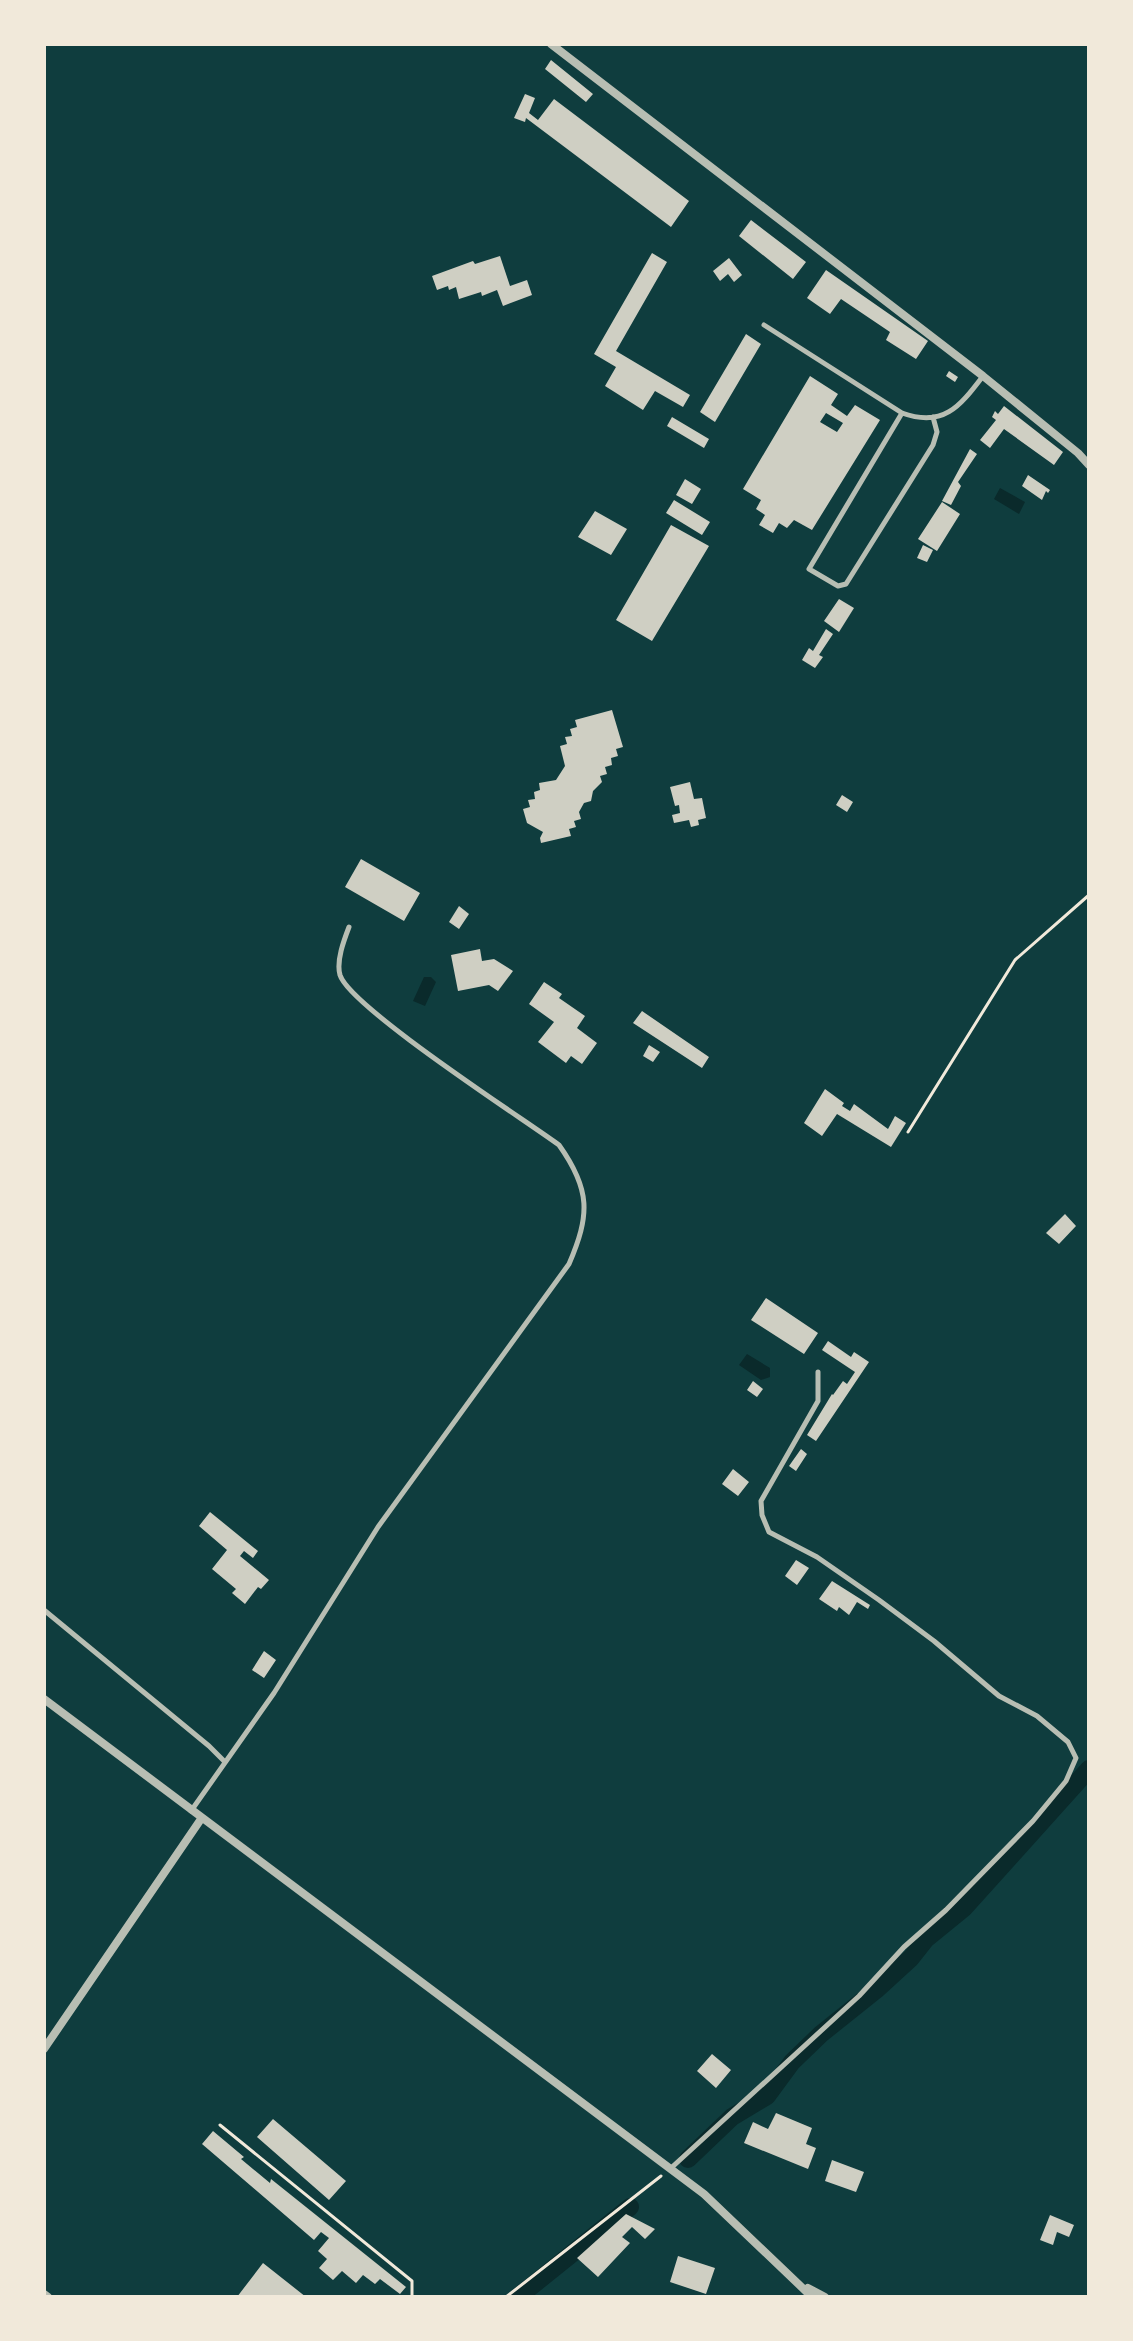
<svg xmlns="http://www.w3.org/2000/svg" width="1133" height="2341" viewBox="0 0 1133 2341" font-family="'Work Sans',sans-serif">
<rect width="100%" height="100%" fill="#0f3d3e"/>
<!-- water -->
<path fill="#0a2a2b" d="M 1000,488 L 1025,502 L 1019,514 L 994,499 Z
M 424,977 L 431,977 L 436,982 L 425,1006 L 413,1001 Z
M 747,1354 L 770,1368 L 770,1377 L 761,1380 L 739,1365 Z"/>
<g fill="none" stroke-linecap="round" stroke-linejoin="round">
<!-- canal -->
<path stroke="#0a2a2b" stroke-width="18" d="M 688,2159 L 732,2117 L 767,2096 L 792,2062 L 821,2034 L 876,1990 L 911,1958 L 926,1939 L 964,1908 L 1089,1769
M 518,2297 L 630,2207"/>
</g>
<!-- building -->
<path fill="#cfcfc3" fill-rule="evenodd" d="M 551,60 L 593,94 L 586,102 L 545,69 Z
M 525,94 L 535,98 L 529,113 L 538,120 L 554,99 L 689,201 L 671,227 L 526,118 L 525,122 L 514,118 Z
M 751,220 L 806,262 L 793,279 L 739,236 Z
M 652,253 L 667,262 L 616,351 L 690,395 L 683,407 L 655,391 L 643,410 L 605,386 L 616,367 L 594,354 Z
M 500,256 L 510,286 L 527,280 L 532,295 L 503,306 L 497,290 L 482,296 L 481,292 L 459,299 L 456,287 L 449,290 L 448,286 L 437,290 L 432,276 L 473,261 L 475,264 Z
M 729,258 L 742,275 L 734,282 L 728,274 L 720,281 L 713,271 Z
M 826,270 L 928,341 L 916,359 L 886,340 L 890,332 L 841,299 L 830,314 L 807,298 Z
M 746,334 L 761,344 L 715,422 L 700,412 Z
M 949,371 L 958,377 L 955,382 L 946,376 Z
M 810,376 L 838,394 L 831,405 L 847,416 L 855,405 L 880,420 L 812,530 L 794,520 L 787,528 L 779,523 L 773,533 L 759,525 L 765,515 L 756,509 L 761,500 L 743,489 ZM 826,413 L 843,423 L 837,432 L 820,422 Z
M 1004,406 L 1063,452 L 1054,465 L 1004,429 L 990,448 L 980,440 L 996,420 L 992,417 L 995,411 L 998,414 Z
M 672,417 L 709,439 L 704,448 L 667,426 Z
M 970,449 L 977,454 L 958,482 L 961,486 L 951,505 L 942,501 Z
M 1028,475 L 1050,490 L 1048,493 L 1046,491 L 1042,500 L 1022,486 Z
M 685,479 L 701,489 L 692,504 L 676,495 Z
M 674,500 L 710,522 L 702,535 L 666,513 Z
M 942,502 L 960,514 L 937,551 L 918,539 Z
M 595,511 L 627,529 L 611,555 L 578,537 Z
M 671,525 L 709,546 L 652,641 L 616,620 Z
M 923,545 L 933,550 L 927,562 L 917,558 Z
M 839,599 L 854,608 L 839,632 L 824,621 Z
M 826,629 L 833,634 L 819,655 L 823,657 L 815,668 L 802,660 L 809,648 L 813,651 Z
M 612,710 L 623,747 L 616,749 L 618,756 L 611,758 L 612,765 L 605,767 L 607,774 L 600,776 L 602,782 L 593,791 L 591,801 L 584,803 L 579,812 L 581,819 L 574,821 L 576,827 L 569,829 L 571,836 L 541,843 L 540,838 L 543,832 L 527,823 L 523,809 L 530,807 L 528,800 L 535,799 L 534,792 L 540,790 L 539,783 L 556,780 L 565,766 L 560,746 L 567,744 L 565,737 L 572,736 L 570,729 L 577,727 L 575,720 Z
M 690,782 L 694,799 L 702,798 L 706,818 L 698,820 L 699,825 L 691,827 L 689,820 L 674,823 L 672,815 L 680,813 L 679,805 L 675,806 L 670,787 Z
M 842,795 L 853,802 L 847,812 L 836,805 Z
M 361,859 L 420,893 L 404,921 L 345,887 Z
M 459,906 L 469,914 L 459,929 L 449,922 Z
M 480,949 L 482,961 L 494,959 L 513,971 L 498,991 L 489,985 L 458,991 L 451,955 Z
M 544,982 L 562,994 L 559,998 L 585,1016 L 577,1028 L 597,1043 L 582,1064 L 571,1056 L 566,1063 L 538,1042 L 554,1022 L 529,1004 Z
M 642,1011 L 709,1057 L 702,1068 L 633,1023 Z
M 649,1045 L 660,1052 L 653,1062 L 643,1056 Z
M 825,1089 L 844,1103 L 842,1106 L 850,1111 L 854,1104 L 888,1129 L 895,1116 L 906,1123 L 891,1147 L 837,1114 L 822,1136 L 804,1123 Z
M 1065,1214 L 1076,1226 L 1059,1244 L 1046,1233 Z
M 766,1298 L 818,1333 L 804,1354 L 751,1320 Z
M 828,1341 L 851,1357 L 854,1352 L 869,1362 L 816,1441 L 807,1435 L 832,1394 L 833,1395 L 843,1381 L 847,1384 L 855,1372 L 822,1350 Z
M 753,1381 L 763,1389 L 757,1397 L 747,1390 Z
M 801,1449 L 807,1454 L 796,1471 L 789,1466 Z
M 733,1469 L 749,1482 L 738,1496 L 722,1484 Z
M 210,1512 L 258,1551 L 253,1558 L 244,1551 L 240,1556 L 269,1580 L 261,1589 L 258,1587 L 245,1604 L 232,1593 L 236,1589 L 212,1569 L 227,1550 L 199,1526 Z
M 796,1560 L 809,1568 L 797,1585 L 785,1576 Z
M 832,1581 L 870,1605 L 868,1609 L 857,1602 L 849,1615 L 839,1607 L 837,1611 L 819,1599 Z
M 264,1651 L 276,1660 L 264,1678 L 252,1670 Z
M 712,2054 L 731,2070 L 716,2088 L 697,2071 Z
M 776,2113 L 812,2128 L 806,2144 L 816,2148 L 808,2169 L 744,2143 L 753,2122 L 768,2129 Z
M 273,2119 L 346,2181 L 329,2200 L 257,2137 Z
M 213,2131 L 244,2157 L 241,2159 L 270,2183 L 271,2179 L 406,2287 L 400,2294 L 380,2279 L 375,2284 L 363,2275 L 356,2283 L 342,2271 L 333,2280 L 319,2268 L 327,2259 L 318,2251 L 329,2238 L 321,2232 L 314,2240 L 202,2144 Z
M 832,2160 L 864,2172 L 856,2192 L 825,2181 Z
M 626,2214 L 655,2229 L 645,2239 L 632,2227 L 622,2237 L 630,2243 L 598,2277 L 577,2258 Z
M 1050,2215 L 1074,2225 L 1069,2237 L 1057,2232 L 1053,2245 L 1040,2240 Z
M 678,2256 L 715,2268 L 706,2294 L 670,2282 Z
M 263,2263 L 306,2297 L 237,2297 Z"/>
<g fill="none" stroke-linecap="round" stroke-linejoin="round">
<!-- path -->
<path stroke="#f1e9da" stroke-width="3" d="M 908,1132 L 1015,960 L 1089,895
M 220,2125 L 412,2281 L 412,2297
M 506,2297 L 661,2176"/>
<!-- service -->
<path stroke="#b8beb3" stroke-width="5" d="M 764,325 L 902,413 C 944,428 960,406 983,376
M 902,413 L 809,569 L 838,586 L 846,584 L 933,445 L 937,432 L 933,417
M 44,1610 L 209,1746 L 225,1762
M 191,1811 L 274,1693 L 378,1527 L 569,1264 C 590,1215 591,1190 559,1145 C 522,1118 350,1007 340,975 C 336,961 344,940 349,927
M 670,2169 L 859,1996 L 904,1947 L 946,1910 L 1033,1821 L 1066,1781 L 1076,1758 L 1068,1742 L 1037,1716 L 999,1696 L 934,1641 L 879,1600 L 817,1557 L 769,1532 L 762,1515 L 761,1501 L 818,1401 L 818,1372"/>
<!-- minor -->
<path stroke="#b8beb3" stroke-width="8" d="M 551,44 L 983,376 L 1078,453 L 1089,465
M 44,1699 L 704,2194 L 812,2297
M 44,2049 L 201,1819
M 808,2288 L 825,2297
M 44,2294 L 48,2297"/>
</g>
<!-- border -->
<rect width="1133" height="2341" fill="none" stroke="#f1e9da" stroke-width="92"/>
</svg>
